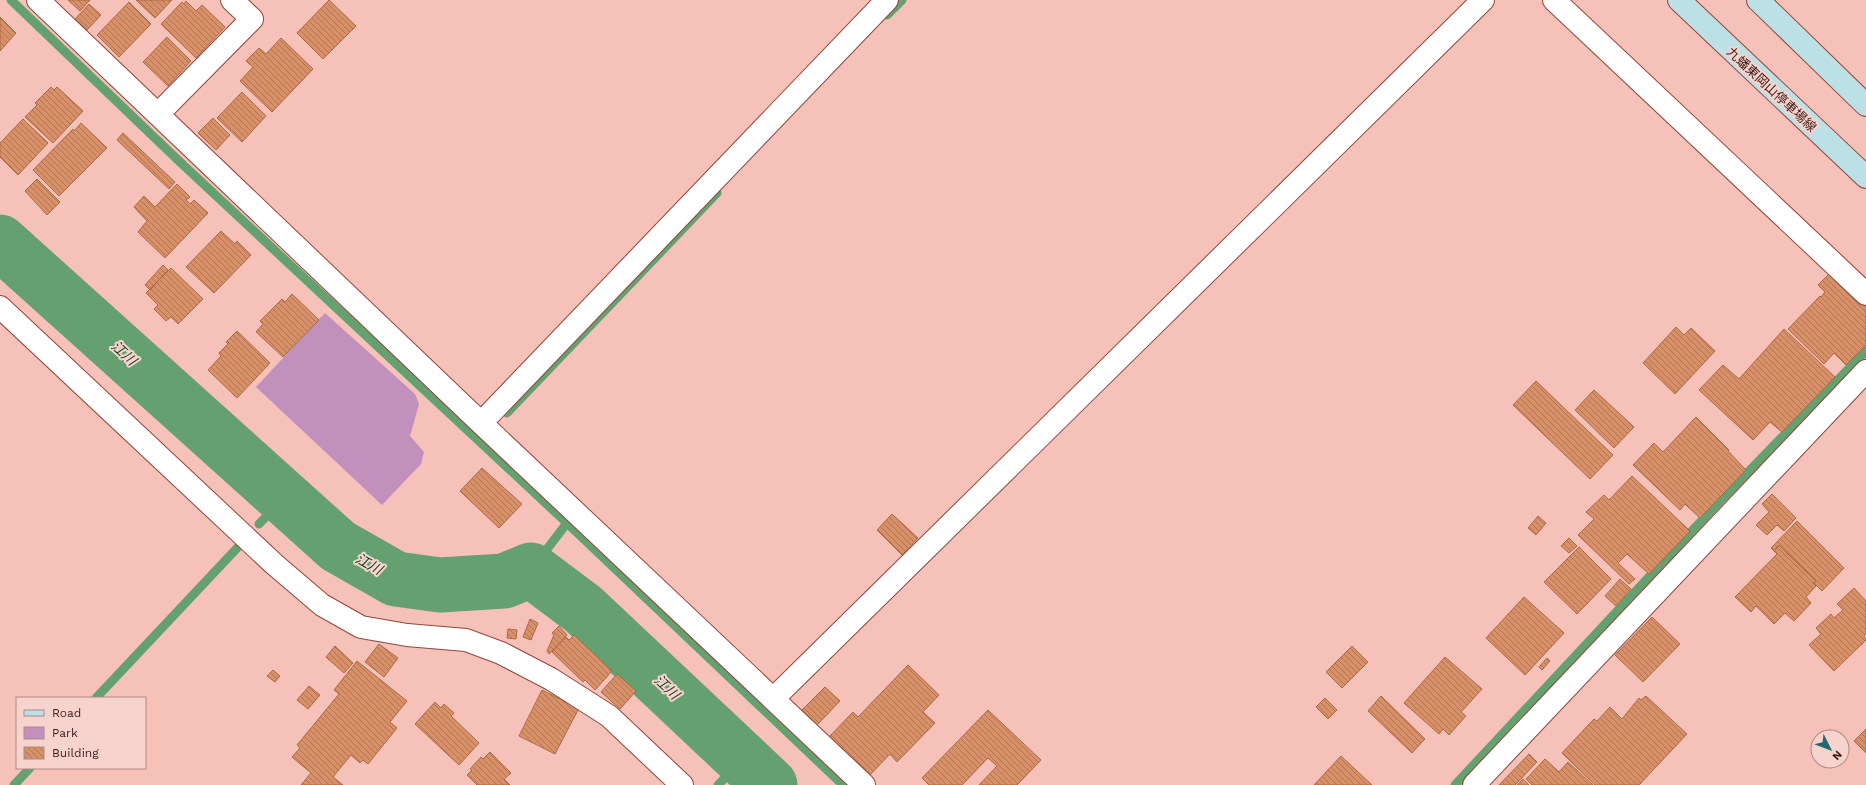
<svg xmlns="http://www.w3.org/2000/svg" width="1866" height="785" viewBox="0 0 1866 785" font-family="'Work Sans','Noto Sans JP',sans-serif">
<defs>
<pattern id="building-back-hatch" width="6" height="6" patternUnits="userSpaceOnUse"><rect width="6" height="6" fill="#d89068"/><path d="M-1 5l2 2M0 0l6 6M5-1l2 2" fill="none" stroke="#b07555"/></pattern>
</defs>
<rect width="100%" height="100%" fill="#f6c1b8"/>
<!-- green -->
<path fill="#c190bc" d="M 325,313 L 415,394 L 419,404 L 410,436 L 424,452 L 421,464 L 382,505 L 256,387 Z"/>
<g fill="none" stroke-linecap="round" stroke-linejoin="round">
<!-- stream -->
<path stroke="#65a071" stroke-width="9" d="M 11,0 L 180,162 L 567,523 L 531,570
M 887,15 L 902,0
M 507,413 L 717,193
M 567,523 L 843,785
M 259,524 L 284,498
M 96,698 L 239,546
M 14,785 L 30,768
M 718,785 L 743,759
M 1455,785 L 1718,503 L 1866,351"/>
<!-- river -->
<path stroke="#65a071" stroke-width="55" d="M 0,242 L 338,546 L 396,579 L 440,585 L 504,581 L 531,570 L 583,609 L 770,785"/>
</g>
<!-- building -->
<path fill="url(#building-back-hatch)" stroke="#ad6942" d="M 68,0 L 90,0 L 80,11 Z
M 136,0 L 172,0 L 155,18 Z
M 329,0 L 356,26 L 323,59 L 297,33 Z
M 186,1 L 196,11 L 202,5 L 225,27 L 196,58 L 161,24 L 182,2 L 184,4 Z
M 129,2 L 151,24 L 119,57 L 97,35 Z
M 89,4 L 101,15 L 87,30 L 75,19 Z
M 0,17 L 16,33 L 0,51 Z
M 167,37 L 191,61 L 168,86 L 143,62 Z
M 281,38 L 313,69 L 272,112 L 240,81 L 253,67 L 246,61 L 259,48 L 266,54 Z
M 51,87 L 54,90 L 57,87 L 83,111 L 53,143 L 25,117 L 37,105 L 35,103 Z
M 242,92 L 266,116 L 242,142 L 217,118 Z
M 213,118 L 230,135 L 216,150 L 198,133 Z
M 23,119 L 48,143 L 18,175 L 0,157 L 0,143 Z
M 81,123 L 107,148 L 59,196 L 33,170 L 73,129 L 74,131 Z
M 123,133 L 175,182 L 169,189 L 117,140 Z
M 37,179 L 60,202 L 47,215 L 25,191 Z
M 177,184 L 190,197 L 186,200 L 190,204 L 194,200 L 208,213 L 165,258 L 138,232 L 147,221 L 134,207 L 144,196 L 155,207 Z
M 221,231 L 235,244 L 237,241 L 251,255 L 214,293 L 186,267 Z
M 163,265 L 168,270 L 150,290 L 145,285 Z
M 171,268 L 203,299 L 178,324 L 171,317 L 166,321 L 154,309 L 158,305 L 146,293 Z
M 1831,272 L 1866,306 L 1866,345 L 1846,365 L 1834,353 L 1824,364 L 1788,329 L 1820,296 L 1821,297 L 1825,292 L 1818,285 Z
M 292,294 L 319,320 L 283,357 L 256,332 L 263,324 L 260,321 L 282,299 L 285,302 Z
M 1676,327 L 1684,335 L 1691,328 L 1715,351 L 1675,394 L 1643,363 Z
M 1784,329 L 1835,377 L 1782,432 L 1770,422 L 1753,440 L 1699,390 L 1723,365 L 1739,379 Z
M 237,331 L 270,363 L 237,398 L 208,370 L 221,356 L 219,353 L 228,344 L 226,342 Z
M 1536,381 L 1613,455 L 1590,479 L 1513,405 Z
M 1594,390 L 1634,427 L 1614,448 L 1575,410 Z
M 1696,417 L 1729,450 L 1728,451 L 1746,470 L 1700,518 L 1685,504 L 1680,510 L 1633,465 L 1654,443 L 1663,452 Z
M 482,468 L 522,504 L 499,528 L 460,491 Z
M 1632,476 L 1690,531 L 1649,574 L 1627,554 L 1618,563 L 1635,579 L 1629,584 L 1578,535 L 1594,519 L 1586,512 L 1604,495 L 1609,500 Z
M 1772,494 L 1796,518 L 1784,531 L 1777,525 L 1767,535 L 1756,525 L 1769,512 L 1762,504 Z
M 892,514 L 918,538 L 902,555 L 877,530 Z
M 1538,516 L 1546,523 L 1536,535 L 1528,528 Z
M 1797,521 L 1844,568 L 1822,591 L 1814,583 L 1816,581 L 1779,545 L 1774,551 L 1771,548 Z
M 1569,538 L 1577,546 L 1569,553 L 1561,546 Z
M 1779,545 L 1816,581 L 1813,583 L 1816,586 L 1806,597 L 1811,603 L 1794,621 L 1785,613 L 1774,624 L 1756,606 L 1751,612 L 1735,597 L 1777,554 L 1774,551 Z
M 1579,547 L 1611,579 L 1577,614 L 1544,582 Z
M 1620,579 L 1631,589 L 1616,606 L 1605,596 Z
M 1854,588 L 1866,601 L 1866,633 L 1864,636 L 1866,640 L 1834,671 L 1809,645 L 1821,634 L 1816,628 L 1831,614 L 1834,618 L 1843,610 L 1837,604 Z
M 1524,597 L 1564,633 L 1525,675 L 1486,638 Z
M 1652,617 L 1680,644 L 1643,682 L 1615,655 Z
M 530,619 L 538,623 L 531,640 L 523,637 Z
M 559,626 L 567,635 L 549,654 L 547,651 L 554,635 L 552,633 Z
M 508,629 L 517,630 L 516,639 L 507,638 Z
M 574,635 L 612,671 L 595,690 L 585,680 L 583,682 L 552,652 L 566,637 L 569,640 Z
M 379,644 L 398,658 L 384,677 L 365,662 Z
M 335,646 L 353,663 L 344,673 L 326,657 Z
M 1352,646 L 1368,662 L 1342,688 L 1326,672 Z
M 1445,657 L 1482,689 L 1461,712 L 1466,716 L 1449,735 L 1443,729 L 1439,734 L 1404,703 Z
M 1547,658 L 1550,661 L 1542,670 L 1539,667 Z
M 357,661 L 407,701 L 390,722 L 397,728 L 368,764 L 363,760 L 360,763 L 351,755 L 333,777 L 343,785 L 301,785 L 311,773 L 292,757 L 300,748 L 297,745 L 339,694 L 334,690 Z
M 908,665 L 939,695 L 923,712 L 935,723 L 897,762 L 890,754 L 869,776 L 829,737 L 853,712 L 858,717 Z
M 273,670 L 280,676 L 275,682 L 267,676 Z
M 617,674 L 636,691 L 620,709 L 601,692 Z
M 309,686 L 320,695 L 308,709 L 297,700 Z
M 825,687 L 840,701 L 817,725 L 802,710 Z
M 542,690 L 579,708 L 555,754 L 519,736 Z
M 1381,696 L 1425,739 L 1412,753 L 1368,711 Z
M 1646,696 L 1687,734 L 1639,785 L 1595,785 L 1562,753 L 1594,719 L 1597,721 L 1610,707 L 1622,719 L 1639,698 L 1641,700 Z
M 1325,698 L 1337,710 L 1328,719 L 1316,707 Z
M 435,702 L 441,708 L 444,704 L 454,713 L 451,716 L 479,743 L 459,765 L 415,724 Z
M 988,710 L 1041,760 L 1017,785 L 979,785 L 997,766 L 988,758 L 962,785 L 929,785 L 922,778 Z
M 1866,729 L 1866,753 L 1854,741 Z
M 490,752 L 511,773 L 504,779 L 510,785 L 477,785 L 467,775 L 472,770 L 470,769 L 481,757 L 483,759 Z
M 1529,754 L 1537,762 L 1515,785 L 1499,785 Z
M 1341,756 L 1372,785 L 1314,785 Z
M 1545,759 L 1559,772 L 1568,762 L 1593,785 L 1532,785 L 1526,779 Z
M 1523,779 L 1529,785 L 1517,785 Z"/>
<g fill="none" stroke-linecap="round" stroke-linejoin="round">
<!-- minor casing -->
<g stroke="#91463c" stroke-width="24">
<path id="minor" d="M 38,0 L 481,423 L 864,785
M 1554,0 L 1866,294
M 158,114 L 252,19 L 232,0
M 0,307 L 274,564 L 322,605 L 361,627 L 407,635 L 466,640 L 501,653 L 551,679 L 609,716 L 682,785
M 481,423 L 887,0
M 773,699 L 1483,0
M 1474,785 L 1866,371"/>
</g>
<!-- secondary casing -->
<g stroke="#91463c" stroke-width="24">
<path id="secondary" d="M 1679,0 L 1866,177
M 1758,0 L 1866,105"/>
</g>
<!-- minor -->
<use href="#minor" stroke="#fff" stroke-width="22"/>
<!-- secondary -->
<use href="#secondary" stroke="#bbe1e6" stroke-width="22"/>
</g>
<g text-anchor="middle" stroke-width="4" stroke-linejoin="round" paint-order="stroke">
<!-- street labels -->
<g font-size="13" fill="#3d1c18" stroke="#f7d3cd">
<text transform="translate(1772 89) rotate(43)" y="5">九蟠東岡山停車場線</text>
</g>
<!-- water labels -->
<g font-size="14" font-style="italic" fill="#144121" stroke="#f7d3cd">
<text transform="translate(124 353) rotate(42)" y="5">江川</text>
<text transform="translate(369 564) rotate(29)" y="5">江川</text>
<text transform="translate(667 687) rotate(43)" y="5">江川</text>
</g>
</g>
<!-- legend -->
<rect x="16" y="697" width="130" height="72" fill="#f7d3cd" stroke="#ad8a85"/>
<rect x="24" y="710" width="20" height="6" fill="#bbe1e6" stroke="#ad8a85"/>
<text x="52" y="717" font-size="12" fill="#3d1c18">Road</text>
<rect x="24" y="727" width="20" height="12" fill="#c190bc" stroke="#ad8a85"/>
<text x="52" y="737" font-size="12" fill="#3d1c18">Park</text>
<rect x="24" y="747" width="20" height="12" fill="url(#building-back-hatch)" stroke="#ad8a85"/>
<text x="52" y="757" font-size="12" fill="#3d1c18">Building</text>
<!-- north arrow -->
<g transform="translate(1830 749) rotate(132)"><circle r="19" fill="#f7d3cd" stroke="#ad8a85"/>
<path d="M0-3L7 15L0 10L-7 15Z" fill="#206975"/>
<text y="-6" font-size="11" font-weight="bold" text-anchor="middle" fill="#3d1c18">N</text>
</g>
</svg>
